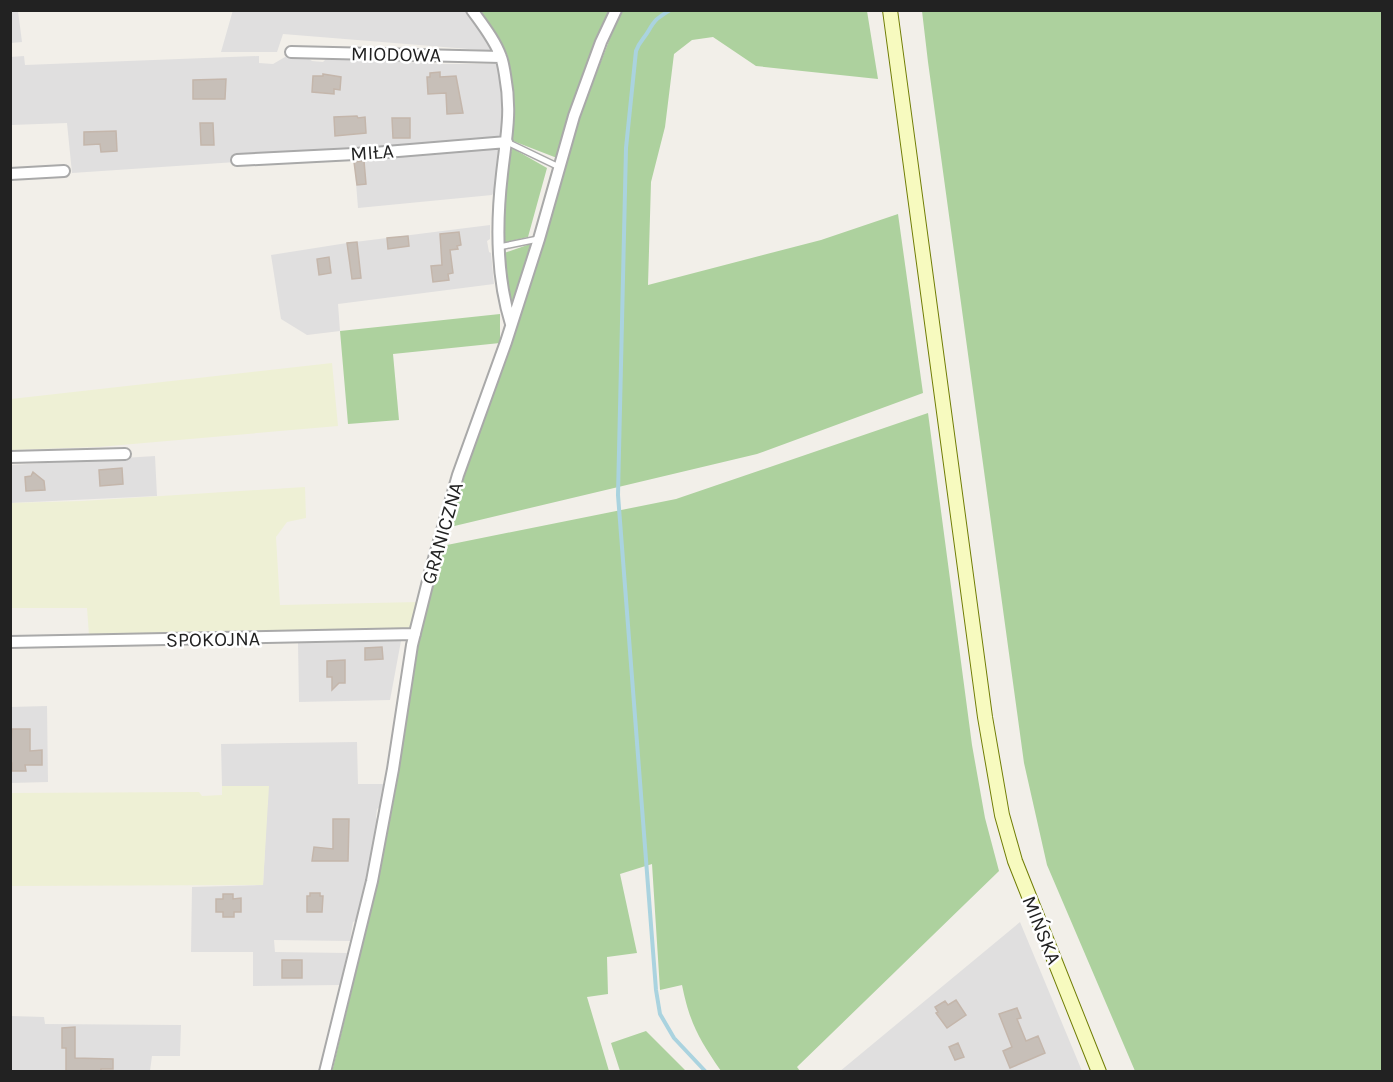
<svg xmlns="http://www.w3.org/2000/svg" width="1393" height="1082" viewBox="0 0 1393 1082" font-family="Karla,sans-serif">
<rect width="100%" height="100%" fill="#f2efe9"/>
<!-- residential -->
<path fill="#e0dfdf" d="M 11,10 L 18,11 L 22,42 L 11,43 Z
M 233,10 L 465,11 L 480,27 L 493,51 L 283,34 L 277,52 L 221,52 Z
M 24,56 L 25,65 L 259,56 L 259,63 L 273,64 L 285,57 L 308,58 L 312,61 L 323,62 L 327,58 L 444,64 L 500,64 L 505,113 L 502,117 L 501,126 L 504,138 L 236,156 L 236,162 L 72,173 L 67,123 L 11,125 L 10,57 Z
M 504,145 L 495,191 L 492,195 L 358,208 L 354,158 Z
M 490,225 L 490,239 L 487,241 L 489,252 L 491,253 L 494,284 L 338,304 L 340,331 L 307,335 L 281,319 L 271,255 L 347,243 Z
M 155,456 L 157,496 L 11,503 L 11,465 Z
M 401,641 L 390,700 L 299,702 L 298,643 Z
M 47,706 L 48,782 L 11,783 L 10,707 Z
M 357,742 L 358,784 L 384,784 L 380,807 L 377,809 L 376,817 L 377,821 L 358,920 L 353,922 L 350,941 L 274,940 L 275,952 L 347,953 L 340,985 L 253,986 L 253,952 L 191,952 L 192,887 L 263,885 L 268,786 L 222,786 L 221,744 Z
M 1020,922 L 1082,1071 L 839,1072 Z
M 11,1016 L 44,1017 L 45,1024 L 181,1025 L 180,1056 L 152,1056 L 150,1071 L 11,1072 Z"/>
<!-- farmland -->
<path fill="#eef0d5" d="M 332,363 L 338,426 L 98,447 L 11,450 L 11,399 Z
M 305,487 L 306,518 L 287,522 L 276,537 L 280,605 L 419,602 L 413,629 L 89,635 L 87,608 L 11,608 L 10,503 L 82,501 Z
M 222,786 L 269,786 L 263,885 L 11,886 L 11,793 L 199,792 L 202,796 L 222,795 Z"/>
<!-- forest -->
<path fill="#add19e" d="M 477,11 L 612,11 L 598,42 L 557,158 L 513,141 C 513,110 515,78 502,49 C 496,36 485,23 477,11 Z
M 621,11 L 867,11 L 878,79 L 756,66 L 713,37 L 692,40 L 674,54 L 665,127 L 651,182 L 648,285 L 821,240 L 898,214 L 923,393 L 757,454 L 446,528 C 502,355 552,179 621,11 Z
M 922,11 L 1382,11 L 1382,1071 L 1135,1071 L 1047,865 L 1024,763 L 928,62 Z
M 512,148 L 547,168 L 528,237 L 503,243 L 503,190 Z
M 536,242 L 513,304 L 507,303 L 504,253 Z
M 500,314 L 500,343 L 393,354 L 399,420 L 348,424 L 340,331 Z
M 928,413 L 972,745 L 985,818 L 999,871 L 797,1067 L 800,1071 L 721,1071 C 699,1039 690,1024 682,985 L 660,990 L 652,864 L 620,874 L 637,953 L 607,957 L 608,994 L 587,997 L 609,1071 L 332,1072 L 379,876 L 419,638 L 442,546 L 676,499 Z
M 646,1031 L 686,1071 L 620,1071 L 611,1043 Z"/>
<g fill="none" stroke-linecap="round" stroke-linejoin="round">
<!-- stream -->
<path stroke="#aad3df" stroke-width="4" d="M 670,10 C 658,18 656,18 649,30 C 644,39 640,40 636,51 L 626,148 L 618,495 L 656,990 L 660,1014 L 674,1038 L 706,1072"/>
</g>
<!-- building -->
<path fill="#c7bfb8" stroke="#c4b6ab" stroke-width="1.5" d="M 440,72 L 440,77 L 456,76 L 463,113 L 447,114 L 446,93 L 428,94 L 427,77 L 430,77 L 430,73 Z
M 323,74 L 341,77 L 340,90 L 334,89 L 334,94 L 312,92 L 313,76 L 323,76 Z
M 226,79 L 225,99 L 193,99 L 193,80 Z
M 357,116 L 358,118 L 365,117 L 366,133 L 335,136 L 334,117 Z
M 392,118 L 410,118 L 410,138 L 393,138 Z
M 200,123 L 213,123 L 214,145 L 201,145 Z
M 116,131 L 117,151 L 101,152 L 100,144 L 84,145 L 84,132 Z
M 364,161 L 366,184 L 357,185 L 354,162 Z
M 459,232 L 461,245 L 457,246 L 458,249 L 450,250 L 453,273 L 448,274 L 449,280 L 433,282 L 431,266 L 442,265 L 440,234 Z
M 408,236 L 409,246 L 388,249 L 387,238 Z
M 357,242 L 361,278 L 352,279 L 347,243 Z
M 329,257 L 331,273 L 319,275 L 317,259 Z
M 122,468 L 123,484 L 100,486 L 99,470 Z
M 33,472 L 44,481 L 45,490 L 26,491 L 25,477 L 31,476 Z
M 382,647 L 383,659 L 365,660 L 365,648 Z
M 345,660 L 345,683 L 339,683 L 332,690 L 332,677 L 327,677 L 327,661 Z
M 12,729 L 30,729 L 30,751 L 42,750 L 42,765 L 25,765 L 26,771 L 12,771 L 12,763 L 10,763 Z
M 333,819 L 349,819 L 348,861 L 312,861 L 314,847 L 333,849 Z
M 310,893 L 320,893 L 320,896 L 323,896 L 322,912 L 307,912 L 307,896 L 310,896 Z
M 223,894 L 233,894 L 233,899 L 241,898 L 241,912 L 234,912 L 234,917 L 223,917 L 223,912 L 216,912 L 216,899 L 223,899 Z
M 282,960 L 302,960 L 302,978 L 282,978 Z
M 956,1000 L 966,1015 L 947,1028 L 936,1013 L 938,1012 L 935,1007 L 945,1001 L 948,1005 Z
M 1017,1008 L 1021,1018 L 1017,1019 L 1026,1041 L 1038,1036 L 1045,1053 L 1010,1068 L 1003,1051 L 1012,1047 L 999,1014 Z
M 75,1027 L 75,1058 L 113,1059 L 113,1069 L 101,1069 L 101,1071 L 66,1071 L 66,1048 L 62,1048 L 62,1028 Z
M 958,1043 L 964,1057 L 955,1060 L 949,1047 Z"/>
<g fill="none" stroke-linecap="round" stroke-linejoin="round">
<!-- service casing -->
<g stroke="#a9a9a9" stroke-width="8">
<path id="service" d="M 507,142 L 559,167
M 499,247 L 538,239"/>
</g>
<!-- minor casing -->
<g stroke="#a9a9a9" stroke-width="14">
<path id="minor" d="M 472,10 C 482,24 495,40 501,57 C 503,62 504,69 505,75 C 512,112 506,137 502,174 C 496,225 496,276 511,324
M 291,52 L 501,57
M 237,160 L 374,153 L 507,142
M 10,174 L 64,171
M 10,457 L 125,454
M 10,642 L 415,634
M 325,1072 L 372,881 L 393,769 L 412,645 L 431,569 L 458,475 L 506,342 L 539,239 L 574,116 L 601,42 L 616,10"/>
</g>
<!-- secondary casing -->
<g stroke="#707d05" stroke-width="16">
<path id="secondary" d="M 890,10 L 985,717 L 1002,815 L 1015,861 L 1099,1072"/>
</g>
<!-- service -->
<use href="#service" stroke="#fff" stroke-width="5"/>
<!-- minor -->
<use href="#minor" stroke="#fff" stroke-width="10"/>
<!-- secondary -->
<use href="#secondary" stroke="#f7fabf" stroke-width="14"/>
</g>
<g text-anchor="middle" stroke-width="5" stroke-linejoin="round" paint-order="stroke">
<!-- street labels -->
<g font-size="20" fill="#222" stroke="#fff">
<text transform="translate(396 54) rotate(1)" y="7">MIODOWA</text>
<text transform="translate(372 152) rotate(-4)" y="7">MIŁA</text>
<text transform="translate(442 533) rotate(-74)" y="7">GRANICZNA</text>
<text transform="translate(213 639) rotate(-1)" y="7">SPOKOJNA</text>
<text transform="translate(1042 930) rotate(68)" y="7">MIŃSKA</text>
</g>
</g>
<!-- border -->
<rect width="1393" height="1082" fill="none" stroke="#222222" stroke-width="24"/>
</svg>
